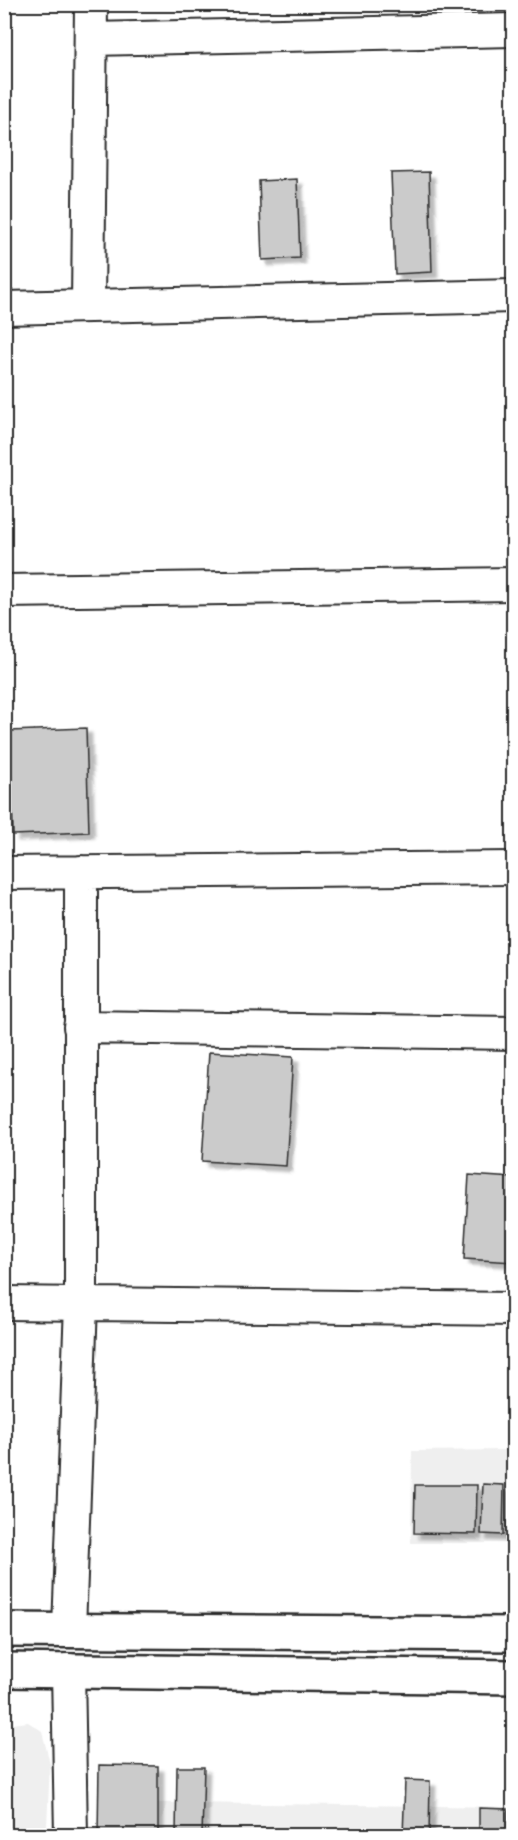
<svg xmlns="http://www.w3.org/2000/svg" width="518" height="1840" viewBox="0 0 518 1840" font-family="Sriracha,sans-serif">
<defs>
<filter id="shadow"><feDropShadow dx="5.5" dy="5.5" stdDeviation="1.5" flood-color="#0004"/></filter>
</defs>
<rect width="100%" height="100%" fill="#fff"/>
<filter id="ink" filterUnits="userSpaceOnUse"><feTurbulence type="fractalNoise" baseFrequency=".0167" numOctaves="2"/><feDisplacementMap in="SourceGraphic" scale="12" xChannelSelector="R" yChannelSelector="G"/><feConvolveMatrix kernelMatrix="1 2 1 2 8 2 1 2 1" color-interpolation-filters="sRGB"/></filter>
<g filter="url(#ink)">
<!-- built -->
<path fill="#efefef" d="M 513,1342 L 513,1543 L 411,1543 L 412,1451 L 511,1450 Z
M 28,1722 L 42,1731 L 50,1764 L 47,1826 L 43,1835 L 5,1835 L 5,1725 Z
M 98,1802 L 513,1807 L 513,1835 L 98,1836 Z"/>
<!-- building -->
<path fill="#cbcbcb" stroke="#2b2b2b" stroke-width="1.5" filter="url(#shadow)" d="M 429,172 L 432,272 L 395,274 L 391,173 Z
M 297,179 L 300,258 L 262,260 L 259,181 Z
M 86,728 L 89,832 L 13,835 L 10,731 Z
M 209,1052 L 293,1057 L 286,1166 L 202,1161 Z
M 469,1175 L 514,1178 L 514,1262 L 464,1259 Z
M 483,1484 L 504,1485 L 503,1535 L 481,1534 Z
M 415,1485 L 477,1485 L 476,1534 L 414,1533 Z
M 99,1765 L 158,1766 L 158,1836 L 98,1836 Z
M 177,1767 L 204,1767 L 202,1836 L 176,1836 Z
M 405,1780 L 430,1781 L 429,1836 L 403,1836 Z
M 479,1808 L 508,1809 L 508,1836 L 479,1836 Z"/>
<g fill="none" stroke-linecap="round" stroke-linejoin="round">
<!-- street casing -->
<g stroke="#2b2b2b" stroke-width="36">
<path id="street" d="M 91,39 L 514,30
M 88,306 L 91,4
M 4,308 L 514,296
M 4,591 L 514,584
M 4,873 L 514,868
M 80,1027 L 514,1033
M 4,1303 L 514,1309
M 69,1629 L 81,1304 L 81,872
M 68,1670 L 71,1836"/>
</g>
<!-- secondary casing -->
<g stroke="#2b2b2b" stroke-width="38">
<path id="secondary" d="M 4,1630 L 514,1634
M 4,1670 L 514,1677"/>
</g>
<!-- street -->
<use href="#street" stroke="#fff" stroke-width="32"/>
<!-- secondary -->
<use href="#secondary" stroke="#fff" stroke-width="33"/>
</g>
</g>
<!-- margin -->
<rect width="518" height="1840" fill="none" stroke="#fff" stroke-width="24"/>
<rect x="12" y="12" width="494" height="1816" fill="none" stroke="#2b2b2b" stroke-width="2" filter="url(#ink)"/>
</svg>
